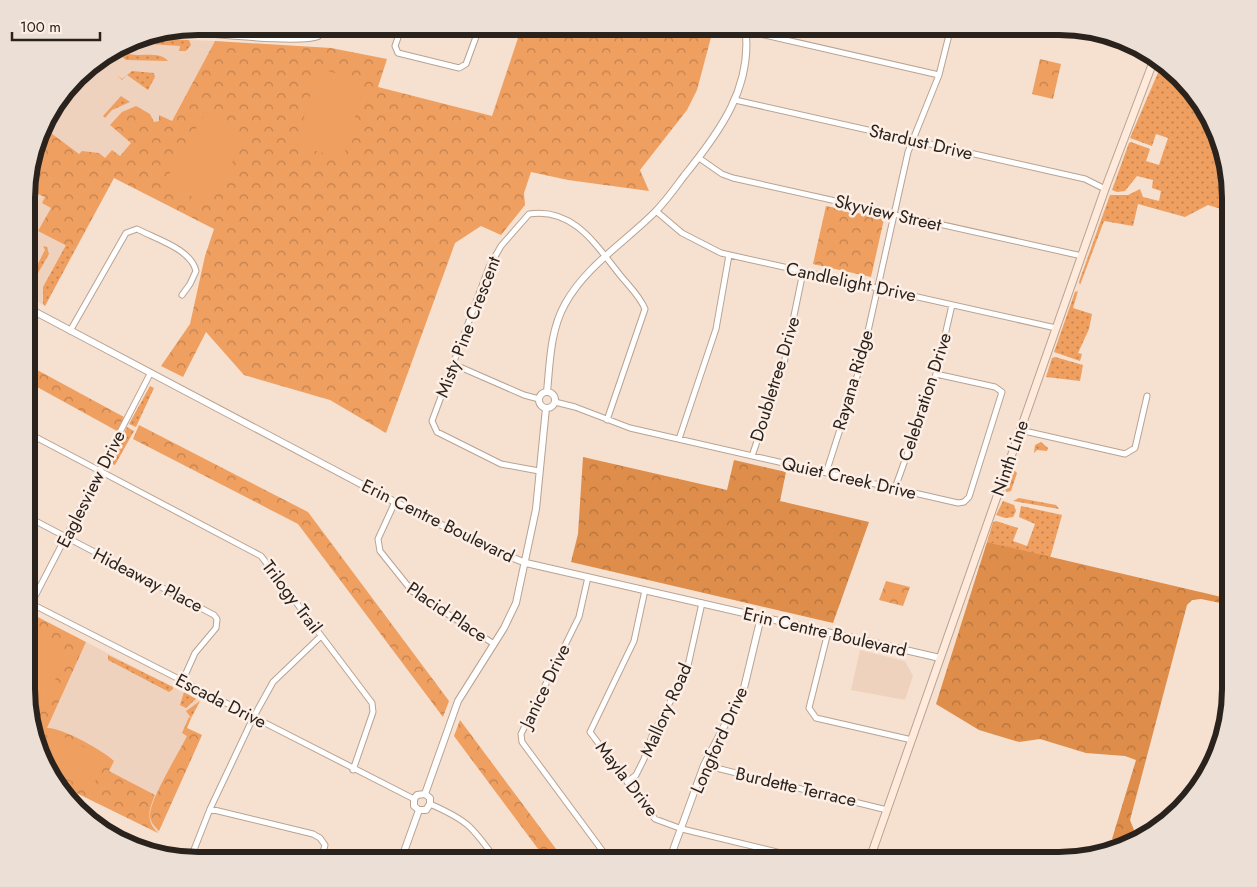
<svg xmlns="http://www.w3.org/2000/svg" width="1257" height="887" viewBox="0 0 1257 887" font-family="Jost,sans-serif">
<defs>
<pattern id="grass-dots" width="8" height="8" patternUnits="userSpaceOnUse" patternTransform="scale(1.25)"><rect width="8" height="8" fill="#ef9f5f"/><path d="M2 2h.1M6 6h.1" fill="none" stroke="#c2814e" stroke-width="1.8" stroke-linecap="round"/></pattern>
<pattern id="forest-crowns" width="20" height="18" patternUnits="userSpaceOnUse" patternTransform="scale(1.25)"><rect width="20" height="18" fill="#de8d4a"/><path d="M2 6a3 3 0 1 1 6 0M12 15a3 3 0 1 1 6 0" fill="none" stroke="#b4733d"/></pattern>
<pattern id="park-crowns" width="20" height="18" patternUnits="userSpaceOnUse" patternTransform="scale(1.25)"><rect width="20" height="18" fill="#ef9f5f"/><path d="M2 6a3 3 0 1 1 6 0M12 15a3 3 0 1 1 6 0" fill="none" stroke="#c2814e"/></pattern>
</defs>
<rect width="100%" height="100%" fill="#f6e0d0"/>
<!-- built -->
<path fill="#efd2be" d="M 140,38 L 215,41 L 135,189 L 114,178 L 45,306 L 28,296 L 28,176 L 44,122 L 85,69 L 133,39 Z
M 86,642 L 200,701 L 187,728 L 202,735 L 158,833 L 56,783 L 49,774 L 39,745 Z
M 860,650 L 905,661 L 913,676 L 905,700 L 851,690 Z"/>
<!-- grass -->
<path fill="url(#grass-dots)" d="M 140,38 L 189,40 L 191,45 L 186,51 L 179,51 L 180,46 L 134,43 L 131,49 L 125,45 L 133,39 Z
M 122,51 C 134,60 158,49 168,61 L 126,60 L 121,56 Z
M 1163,61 L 1213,122 L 1226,173 L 1224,189 L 1230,191 L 1230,207 L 1224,210 L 1208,205 L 1185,217 L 1138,204 L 1133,226 L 1104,221 L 1080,285 L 1079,282 L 1110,195 L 1128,195 L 1140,189 L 1143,197 L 1159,201 L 1161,191 L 1152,188 L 1153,180 L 1137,176 L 1125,191 L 1117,192 L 1112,190 L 1129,143 L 1131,142 L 1150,149 L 1146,161 L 1159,165 L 1168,138 L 1156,134 L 1152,146 L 1130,138 Z
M 132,71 L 154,73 L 155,77 L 148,90 L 127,75 L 122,80 L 117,75 L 122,79 Z
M 121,96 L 130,102 L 112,110 L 105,118 L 103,116 Z
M 66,245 L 75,250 L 45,306 L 43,304 L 43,287 Z
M 43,246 L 47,247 L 49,254 L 33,282 L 31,283 L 28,278 L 30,279 L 45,250 Z
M 1078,291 L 1073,308 L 1092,314 L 1089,329 L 1078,353 L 1082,354 L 1080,361 L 1054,352 L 1075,292 Z
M 1055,357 L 1083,365 L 1080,381 L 1046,377 L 1052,358 Z
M 150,386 L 154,388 L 136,427 L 129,424 Z
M 127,427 L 134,431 L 115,465 L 109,463 Z
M 1041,442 L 1048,448 L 1047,451 L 1037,450 L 1034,453 L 1035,445 Z
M 1013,469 L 1017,473 L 1011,491 L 1007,492 L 1005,490 Z
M 1019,498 L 1056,505 L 1059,509 L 1013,501 Z
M 1003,501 L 1014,505 L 1016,511 L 1013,517 L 1005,518 L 996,515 Z
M 1021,506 L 1062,515 L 1050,558 L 987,542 L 993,522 L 996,521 L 1018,528 L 1013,541 L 1027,546 L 1035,524 L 1019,517 Z
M 108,655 L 173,687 L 173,689 L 169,692 L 108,660 Z
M 184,692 L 196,699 L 186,708 L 180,705 Z
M 200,701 L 191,718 L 186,711 Z"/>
<!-- forest -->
<path fill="url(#forest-crowns)" d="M 583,457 L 727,490 L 734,460 L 786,472 L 780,501 L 869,522 L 833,623 L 571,562 L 578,534 Z
M 987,542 L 1230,599 L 1230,605 L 1201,599 L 1192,600 L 1187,605 L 1130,820 L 1138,840 L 1122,846 L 1123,842 L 1112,839 L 1136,760 L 1125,756 L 1086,753 L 1040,739 L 1019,742 L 979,730 L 936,704 Z"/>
<!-- park -->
<path fill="url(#park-crowns)" d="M 522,26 L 714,26 L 697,90 L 687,110 L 640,170 L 649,191 L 568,180 L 531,172 L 524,193 L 525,205 L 501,235 L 481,226 L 455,243 L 386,433 L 330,400 L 244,375 L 206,332 L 183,377 L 161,366 L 190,324 L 205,256 L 214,229 L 114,178 L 75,250 L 38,231 L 51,208 L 42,203 L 45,197 L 38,194 L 35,199 L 28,195 L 29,173 L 43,127 L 79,154 L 82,151 L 99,153 L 105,158 L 112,150 L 120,156 L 131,143 L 110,125 L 122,112 L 136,106 L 150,114 L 154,122 L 159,121 L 159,115 L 172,121 L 215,41 L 331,48 L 387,59 L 378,87 L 492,116 Z
M 1040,59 L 1061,64 L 1053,99 L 1032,94 Z
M 826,206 L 884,219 L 871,277 L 813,264 Z
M 28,365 L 124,417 L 117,431 L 28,382 Z
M 139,425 L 308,512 L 449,701 L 443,717 L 298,524 L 133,439 Z
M 886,581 L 910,587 L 903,606 L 879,600 Z
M 28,612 L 86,642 L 47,728 C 61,727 104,751 114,761 L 109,771 L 155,795 C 149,810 145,820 158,833 L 56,783 L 49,774 L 28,711 Z
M 189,717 L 191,718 L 187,728 L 202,735 L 159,831 C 155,827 149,821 150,814 C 152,796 178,754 187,736 L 182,733 Z
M 460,720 L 565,861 L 547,861 L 454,736 Z"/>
<!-- pitch -->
<path fill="#ef9f5f" d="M 318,68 L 365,82 L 343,159 L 296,145 Z
M 206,112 L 247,137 L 207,205 L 165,181 Z
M 28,631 L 69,654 L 32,723 L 28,711 Z
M 51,730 L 107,759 L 90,791 L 47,768 L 41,749 Z"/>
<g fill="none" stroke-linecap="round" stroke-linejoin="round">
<!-- minor casing -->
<g stroke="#b8a393" stroke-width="7">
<path id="minor" d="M 402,26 L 395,46 L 398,53 L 459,68 L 466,64 L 480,26
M 746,33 L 760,34 L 939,75
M 238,35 L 242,26
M 735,100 L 1085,179 L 1105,189
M 699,158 L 722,174 L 733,178 L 1082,256
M 656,211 L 682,233 L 721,253 L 1056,328
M 70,331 L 126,233 L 137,229 C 156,239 191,249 196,271 L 190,284 L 182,295
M 453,364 L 524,395 L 539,399
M 555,402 L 575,407 L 630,428 L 958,503 L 964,502 L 969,497 L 1002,392 L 995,387 L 936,374
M 1020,430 L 1125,454 L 1135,448 L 1147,396
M 28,433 L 261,556 L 372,703 L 373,712 L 353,770
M 679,439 L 716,329 L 729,255
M 752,456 L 785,359 L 803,272
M 539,471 L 501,464 L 437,432 L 432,421 L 489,267 L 501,246 L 529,214 C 573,207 596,245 620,275 C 628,285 640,296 645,309 L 607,420
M 826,473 L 860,367 L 908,152 L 939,75 L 951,27
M 895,488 L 936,374 L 952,305
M 395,502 L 378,539 L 380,551 L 412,591 L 494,644
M 28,517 L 214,615 L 217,619 L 216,628 L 195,653 L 182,682
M 588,577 L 579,617 L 521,734 L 522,742 L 610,861
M 645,590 L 634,641 L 590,732 L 655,819 L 682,829 L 814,861
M 28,602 L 414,799
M 31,604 L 150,374
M 828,632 L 809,708 L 816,718 L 912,740
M 704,765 L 887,810
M 627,782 L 636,775 L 644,759 L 652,736 L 687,670 L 702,603
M 430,804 C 469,821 472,827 497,861
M 210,809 L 313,834 L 320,838 L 325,845 L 321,860
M 190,860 L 210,809 L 253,718 L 273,682 L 321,636"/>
</g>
<!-- tertiary casing -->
<g stroke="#b8a393" stroke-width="8">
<path id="tertiary" d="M 176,31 C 202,32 300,44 318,36 L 322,26
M 28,308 L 395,502 L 490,549 L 526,563 L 940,658
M539 400a8 8 0 1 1 16 0a8 8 0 1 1-16 0Z
M 547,392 C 550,362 550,331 565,304 C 586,266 625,242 655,212 C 666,201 675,188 684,176 C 719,133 754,86 745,26
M 425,794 L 458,701 L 504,628 L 516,603 L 536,509 L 546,408
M 419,810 L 426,810 L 430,804 L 430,798 L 425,794
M 419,810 L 414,806 L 414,799 L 417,795 L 425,794
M 401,860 L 419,810
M 669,861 L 704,765 L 744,688 L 761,617"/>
</g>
<!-- secondary casing -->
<g stroke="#b8a393" stroke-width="9">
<path id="secondary" d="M 869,861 L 1105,189 L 1155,57"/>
</g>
<!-- minor -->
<use href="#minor" stroke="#fff" stroke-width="5"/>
<!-- tertiary -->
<use href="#tertiary" stroke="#fff" stroke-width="6"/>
<!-- secondary -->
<use href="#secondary" stroke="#ffeadb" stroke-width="7"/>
</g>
<g text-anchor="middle" stroke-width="5" stroke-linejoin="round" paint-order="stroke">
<!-- street labels -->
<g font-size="18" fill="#2a221c" stroke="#fdefe5">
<text transform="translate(921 142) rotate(13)" y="6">Stardust Drive</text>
<text transform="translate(888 213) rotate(13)" y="6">Skyview Street</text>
<text transform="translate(851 282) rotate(12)" y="6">Candlelight Drive</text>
<text transform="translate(468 327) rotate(-69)" y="6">Misty Pine Crescent</text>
<text transform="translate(775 379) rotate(-73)" y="6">Doubletree Drive</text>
<text transform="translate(853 380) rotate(-74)" y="6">Rayana Ridge</text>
<text transform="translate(925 397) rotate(-72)" y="6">Celebration Drive</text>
<text transform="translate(1010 458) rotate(-71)" y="6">Ninth Line</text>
<text transform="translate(849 478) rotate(13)" y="6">Quiet Creek Drive</text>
<text transform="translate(91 489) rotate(-63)" y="6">Eaglesview Drive</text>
<text transform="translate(438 521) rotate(26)" y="6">Erin Centre Boulevard</text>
<text transform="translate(148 580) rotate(27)" y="6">Hideaway Place</text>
<text transform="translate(292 597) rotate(53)" y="6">Trilogy Trail</text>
<text transform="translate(447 612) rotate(34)" y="6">Placid Place</text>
<text transform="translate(825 632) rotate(13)" y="6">Erin Centre Boulevard</text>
<text transform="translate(545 686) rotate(-64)" y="6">Janice Drive</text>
<text transform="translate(221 701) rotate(27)" y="6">Escada Drive</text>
<text transform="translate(666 710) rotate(-66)" y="6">Mallory Road</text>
<text transform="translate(719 740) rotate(-66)" y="6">Longford Drive</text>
<text transform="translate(627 779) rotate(52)" y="6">Mayla Drive</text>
<text transform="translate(796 787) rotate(13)" y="6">Burdette Terrace</text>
</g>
</g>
<!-- crop -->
<path d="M0 0H1257V887H0ZM198 35H1059A163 163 0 0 1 1222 198V689A163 163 0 0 1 1059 852H198A163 163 0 0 1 35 689V198A163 163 0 0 1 198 35Z" fill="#ecdfd5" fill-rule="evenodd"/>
<path fill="none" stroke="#2a221c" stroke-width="6" d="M198 35H1059A163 163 0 0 1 1222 198V689A163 163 0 0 1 1059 852H198A163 163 0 0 1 35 689V198A163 163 0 0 1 198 35Z"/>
<!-- scale -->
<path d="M12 32v8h88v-8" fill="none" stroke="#2a221c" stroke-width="2.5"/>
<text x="20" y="32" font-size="15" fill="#2a221c" stroke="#fdefe5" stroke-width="4" paint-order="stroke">100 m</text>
</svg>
